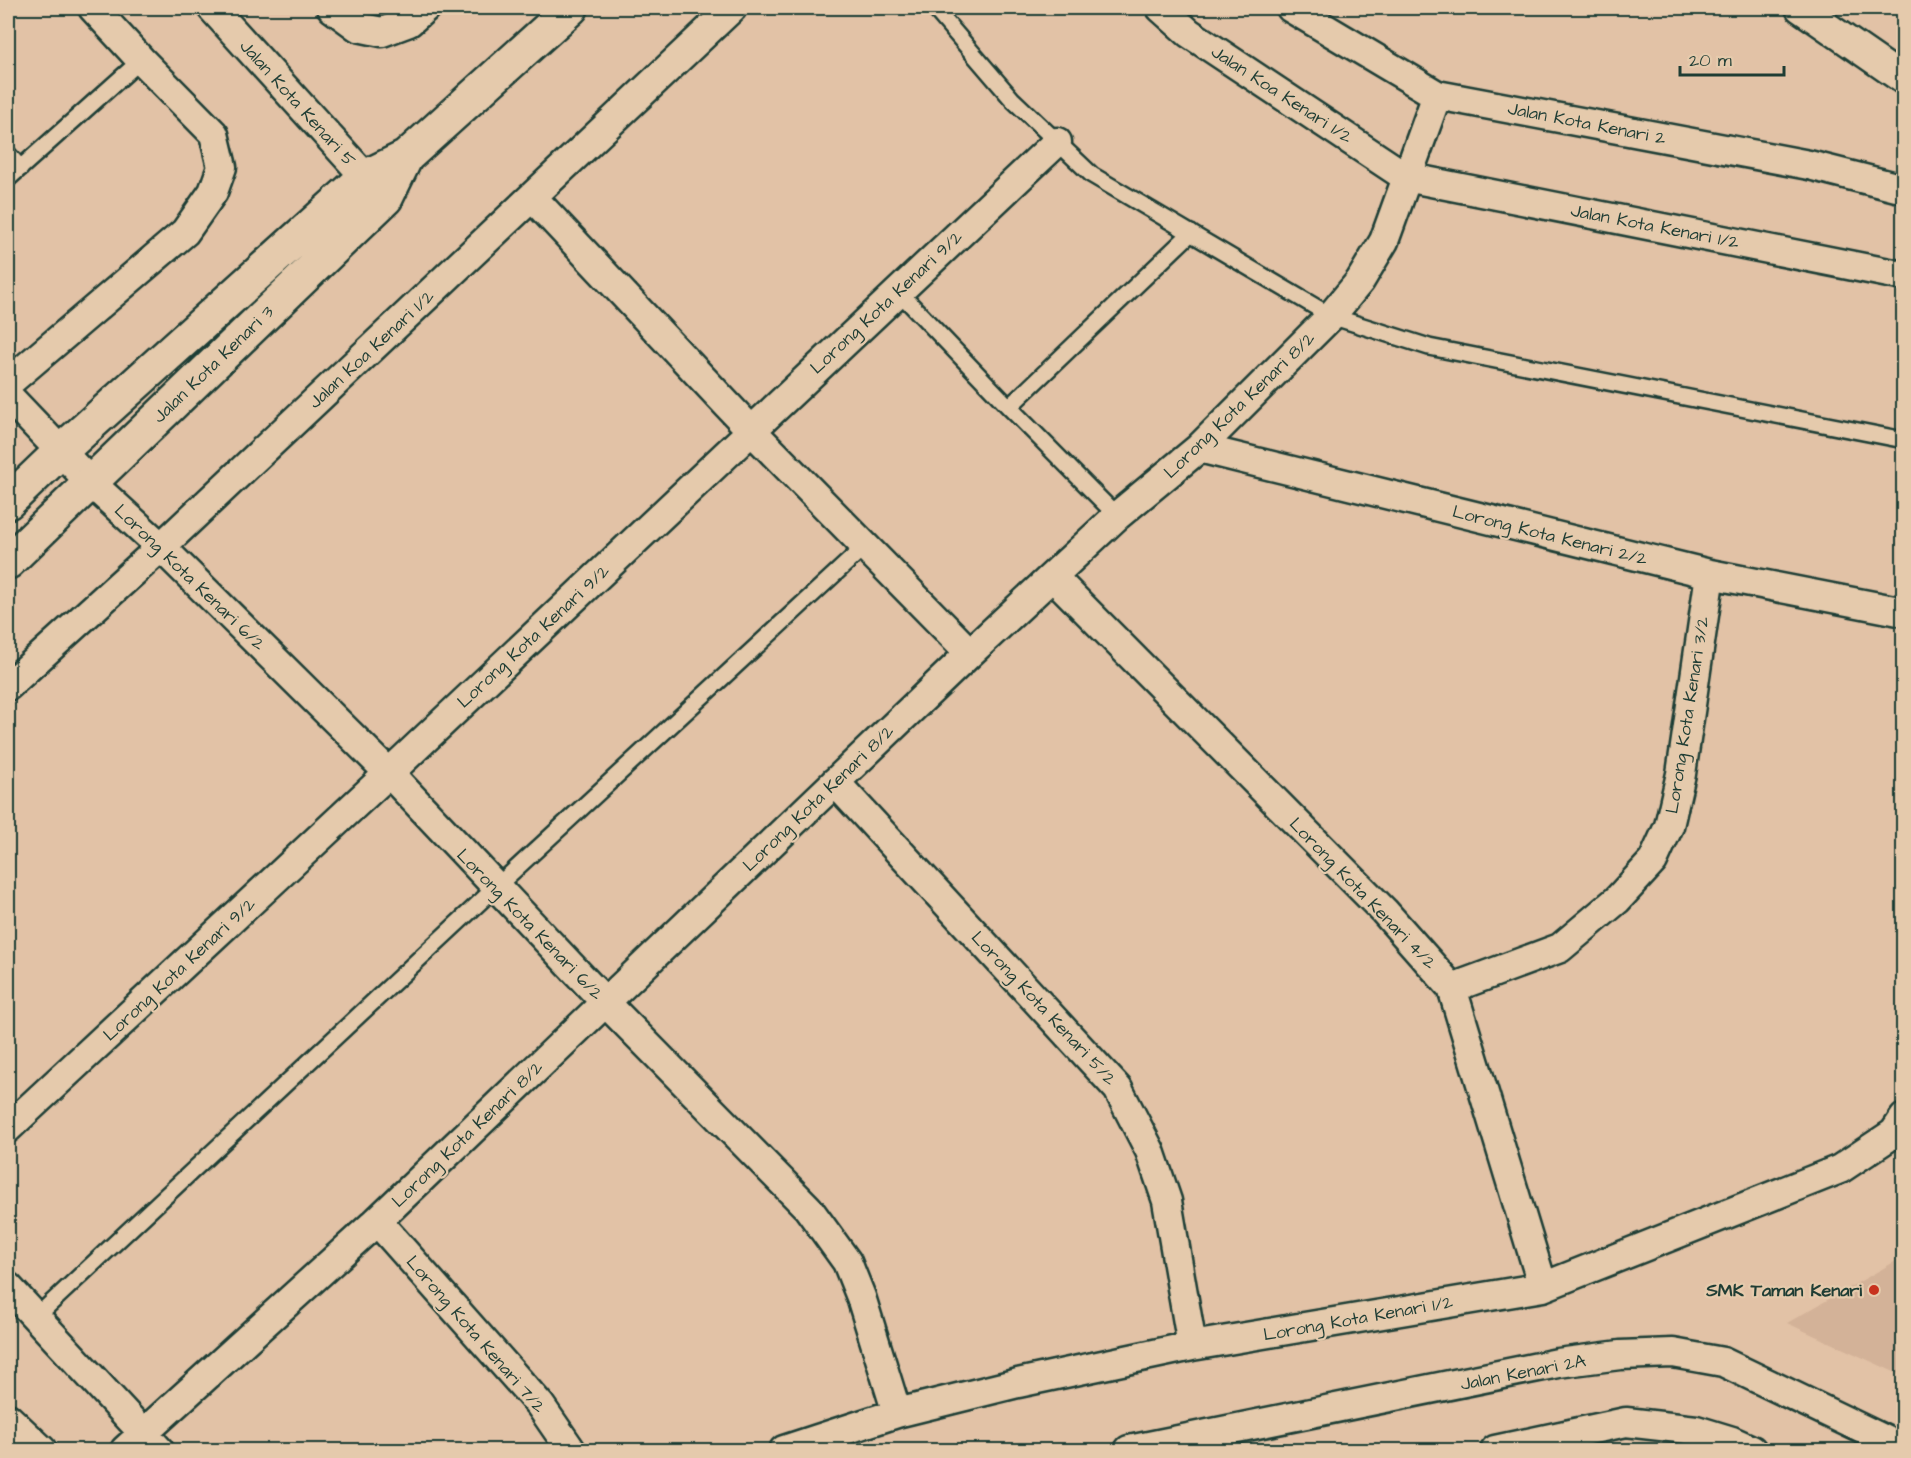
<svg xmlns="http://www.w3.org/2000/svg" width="1911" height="1458" viewBox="0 0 1911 1458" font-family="'Architects Daughter',sans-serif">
<rect width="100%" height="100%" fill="#e2c2a6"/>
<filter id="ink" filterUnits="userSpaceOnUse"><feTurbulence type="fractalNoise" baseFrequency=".0167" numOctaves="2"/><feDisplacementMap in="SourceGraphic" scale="12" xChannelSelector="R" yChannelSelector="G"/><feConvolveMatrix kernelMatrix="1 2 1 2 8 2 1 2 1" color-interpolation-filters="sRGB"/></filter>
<g filter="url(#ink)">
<!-- built -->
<path fill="#d3b298" d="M 1903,1257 L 1903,1376 L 1787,1323 Z"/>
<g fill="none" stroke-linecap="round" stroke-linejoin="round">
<!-- service casing -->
<g stroke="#1f3d34" stroke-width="20">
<path id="service" d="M 934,8 L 1012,99 L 1092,175 L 1331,316 L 1429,347 L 1904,440
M 8,154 L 21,168
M 8,179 L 141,60
M 898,291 L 1009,407 L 1117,516
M 1009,407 L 1191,233
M 36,1317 L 495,888 L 865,546"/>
</g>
<!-- minor casing -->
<g stroke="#1f3d34" stroke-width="33">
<path id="minor" d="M 212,8 L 380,193
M 332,8 L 358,27 L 382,32 L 409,22 L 425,8
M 1161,8 L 1189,33 L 1406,177 L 1904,276
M 1291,8 L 1437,95 L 1809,165 L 1904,189
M 1800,8 L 1904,80
M 532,197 L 751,430 L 970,653
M 8,383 L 185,232 L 213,192 L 222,167 L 214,134 L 141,60 L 93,8
M 8,396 L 90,482 L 161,547 L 389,773 L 606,1003 L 808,1208 L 847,1262 L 861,1297 L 897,1413
M 1199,448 L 1710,574 L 1904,612
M 1053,577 L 1384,911 L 1452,988 L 1543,1287
M 8,686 L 161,547 L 732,8
M 835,782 L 1118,1089 L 1150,1151 L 1167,1201 L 1192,1346
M 1452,988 L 1560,948 L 1617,900 L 1653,861 L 1669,826 L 1681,774 L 1710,574
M 8,1128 L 389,773 L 1057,142
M 377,1221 L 540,1405 L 571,1450
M 8,1287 L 159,1450
M 8,1418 L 42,1450
M 125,1450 L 377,1221 L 970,653 L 1117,516 L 1199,448 L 1331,316 L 1360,281 L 1384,241 L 1437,95
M 784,1450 L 897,1413 L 1018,1383 L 1192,1346 L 1543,1287 L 1840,1169 L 1894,1133 L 1904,1118
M 1129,1450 L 1558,1363 L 1620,1355 L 1673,1353 L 1723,1362 L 1904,1449
M 1495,1450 L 1626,1422 L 1696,1430 L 1732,1441 L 1752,1450"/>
</g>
<!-- secondary casing -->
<g stroke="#1f3d34" stroke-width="38">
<path id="secondary" d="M 8,502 L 61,451 L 365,177 L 406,157 L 571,8
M 8,562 L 386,198 L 406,157"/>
</g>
<!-- service -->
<use href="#service" stroke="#e5caac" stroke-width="15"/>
<!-- minor -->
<use href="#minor" stroke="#e5caac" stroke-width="28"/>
<!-- secondary -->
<use href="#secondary" stroke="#e5caac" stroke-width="33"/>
</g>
</g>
<!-- markers -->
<circle fill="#c8321e" stroke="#e5caac" stroke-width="2" cx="1874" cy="1290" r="6"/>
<g text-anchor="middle" stroke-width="4.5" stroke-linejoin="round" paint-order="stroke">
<!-- street labels -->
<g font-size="18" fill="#1f3d34" stroke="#e5caac">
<text transform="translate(1282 94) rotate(33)" y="6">Jalan Koa Kenari 1/2</text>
<text transform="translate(298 103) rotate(48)" y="6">Jalan Kota Kenari 5</text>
<text transform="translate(1587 123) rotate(11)" y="6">Jalan Kota Kenari 2</text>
<text transform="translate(1655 226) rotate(11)" y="6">Jalan Kota Kenari 1/2</text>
<text transform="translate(886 302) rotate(-43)" y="6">Lorong Kota Kenari 9/2</text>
<text transform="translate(371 349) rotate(-43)" y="6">Jalan Koa Kenari 1/2</text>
<text transform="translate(213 364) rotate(-44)" y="6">Jalan Kota Kenari 3</text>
<text transform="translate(1239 405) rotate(-44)" y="6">Lorong Kota Kenari 8/2</text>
<text transform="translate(1550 535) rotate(14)" y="6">Lorong Kota Kenari 2/2</text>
<text transform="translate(190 577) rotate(44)" y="6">Lorong Kota Kenari 6/2</text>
<text transform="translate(533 636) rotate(-43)" y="6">Lorong Kota Kenari 9/2</text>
<text transform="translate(1687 715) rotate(-81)" y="6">Lorong Kota Kenari 3/2</text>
<text transform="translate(818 798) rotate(-44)" y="6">Lorong Kota Kenari 8/2</text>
<text transform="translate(1363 893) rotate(46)" y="6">Lorong Kota Kenari 4/2</text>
<text transform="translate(530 924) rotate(46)" y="6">Lorong Kota Kenari 6/2</text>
<text transform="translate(179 969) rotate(-43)" y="6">Lorong Kota Kenari 9/2</text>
<text transform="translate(1044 1008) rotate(47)" y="6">Lorong Kota Kenari 5/2</text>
<text transform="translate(467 1134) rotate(-44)" y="6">Lorong Kota Kenari 8/2</text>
<text transform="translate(1358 1318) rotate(-10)" y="6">Lorong Kota Kenari 1/2</text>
<text transform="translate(476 1334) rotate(49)" y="6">Lorong Kota Kenari 7/2</text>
<text transform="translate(1523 1372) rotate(-11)" y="6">Jalan Kenari 2A</text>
</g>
<!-- poi labels -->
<g font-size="18" font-weight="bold" fill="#1f3d34" stroke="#e5caac" text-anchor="end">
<text x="1862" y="1296">SMK Taman Kenari</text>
</g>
</g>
<!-- margin -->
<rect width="1911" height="1458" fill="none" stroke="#e5caac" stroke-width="30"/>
<rect x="15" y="15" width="1881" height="1428" fill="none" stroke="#1f3d34" stroke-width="2" filter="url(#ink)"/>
<!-- scale -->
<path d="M1680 66v9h104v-9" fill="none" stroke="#1f3d34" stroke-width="3"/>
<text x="1689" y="66" font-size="18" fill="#1f3d34" stroke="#e5caac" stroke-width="4.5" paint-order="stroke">20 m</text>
</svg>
